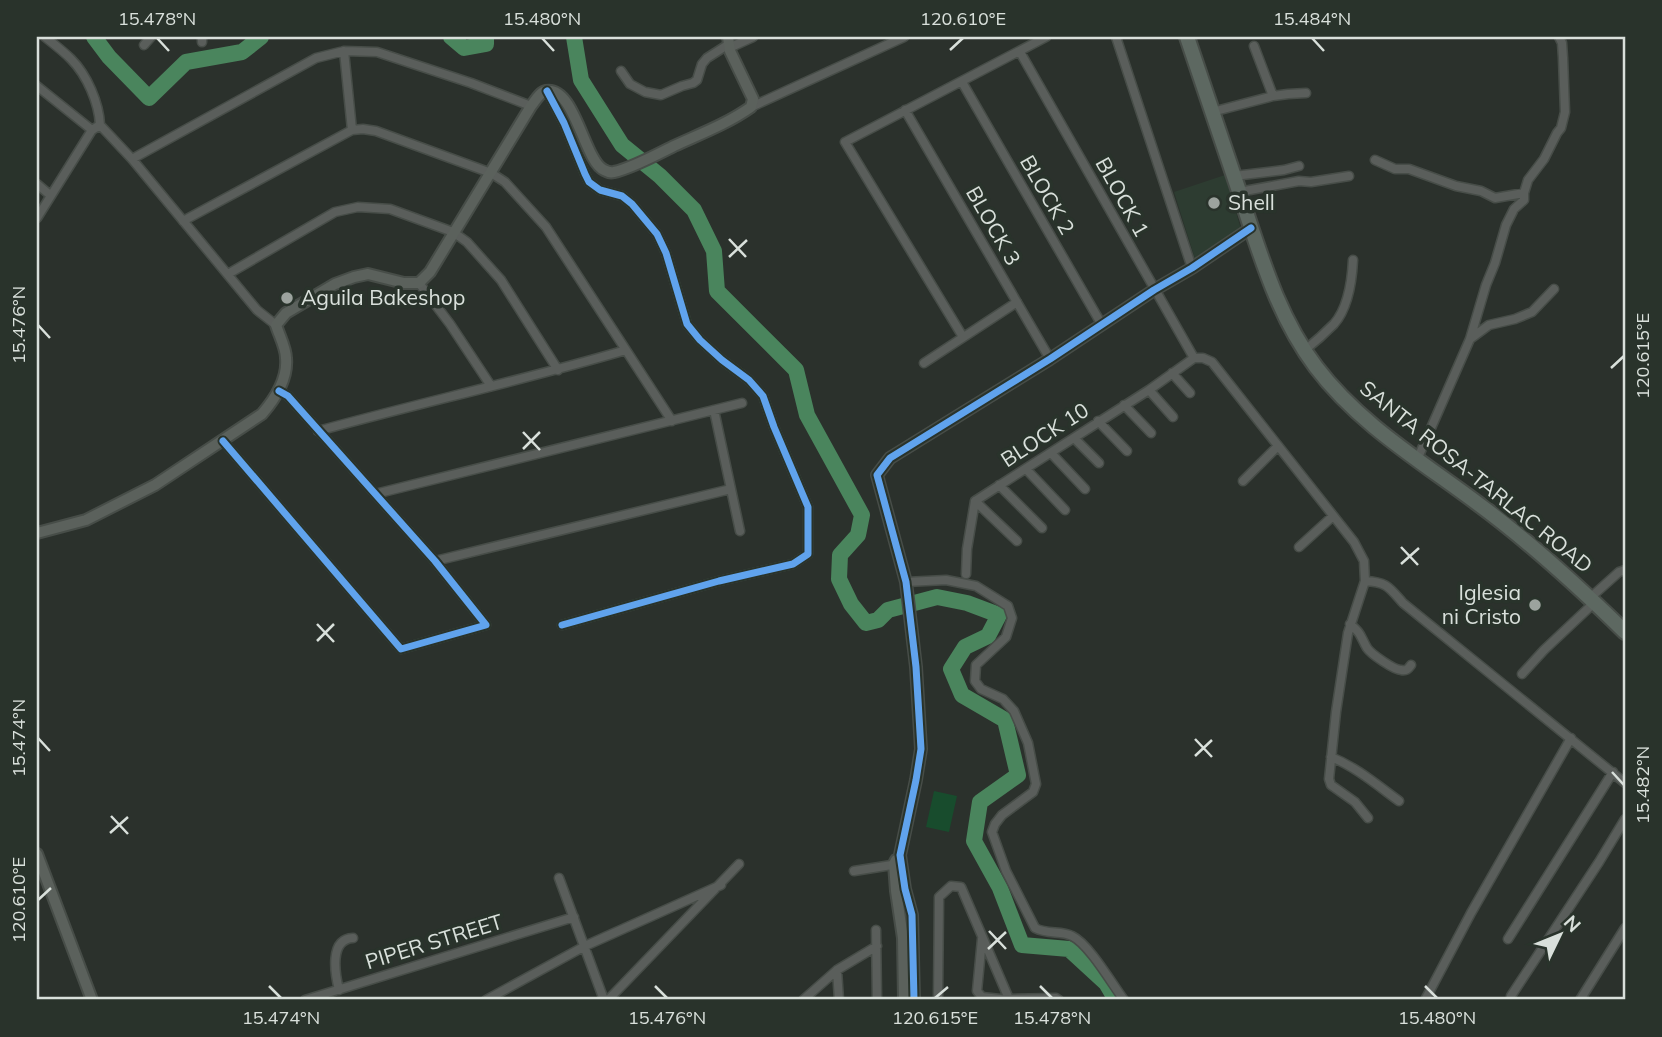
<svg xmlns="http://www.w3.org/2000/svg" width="1662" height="1037" viewBox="0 0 1662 1037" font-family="Mulish,sans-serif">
<rect width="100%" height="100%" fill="#2b312c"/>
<!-- built -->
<path fill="#2d3c31" d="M 1225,175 L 1241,229 L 1195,259 L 1174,192 Z"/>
<!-- green -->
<path fill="#184c2d" d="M 934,791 L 957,796 L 949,832 L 926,827 Z"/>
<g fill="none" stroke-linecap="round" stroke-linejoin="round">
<!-- river -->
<path stroke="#4a855d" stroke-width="16" d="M 94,37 L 109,57 L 149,98 L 186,62 L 242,52 L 261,37
M 451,37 L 464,48 L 486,44 L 486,37
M 574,37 L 581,80 L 622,145 L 660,176 L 694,210 L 714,251 L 717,291 L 796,370 L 807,415 L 862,515 L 858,535 L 840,555 L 839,579 L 851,604 L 866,623 L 878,620 L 888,610 L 937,597 L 967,603 L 999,615 L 988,636 L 965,647 L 951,669 L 962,695 L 1005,720 L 1018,775 L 980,802 L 974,841 L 1000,888 L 1022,945 L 1069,949 L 1106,983 L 1116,1000"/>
<!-- street casing -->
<g stroke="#474d48" stroke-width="11">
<path id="street" d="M 45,37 C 54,44 63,51 71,59 C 87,75 99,103 100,125
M 1116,37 L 1192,268
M 202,42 L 202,37
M 144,45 L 151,37
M 729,48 L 753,37
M 344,51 L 352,130
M 1020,52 L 1194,358
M 621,71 L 630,84 L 645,92 L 661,95 L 682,86 L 693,83 L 697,80 L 702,64 L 707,58 L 729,44
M 962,82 L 1102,325
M 37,86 L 92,130
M 547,91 L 564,123 L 585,174 L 589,182 L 600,190 L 622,196 L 632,204 L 657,234 L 666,253 L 687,324 L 700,340 L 722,360 L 749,380 L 763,396 L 774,427 L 808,507 L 808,554 L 793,564 L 719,581 L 562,625
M 1273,96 L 1288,94 L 1306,93
M 751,107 L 904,37
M 905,110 L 1050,359
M 1212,112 L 1273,96 L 1254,46
M 100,125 L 132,159 L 257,310 L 276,325
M 132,159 L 316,58 L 344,51 L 377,52 L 471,83 L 531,106
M 1375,160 L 1395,169 L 1409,169 L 1456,186 L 1481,191 L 1495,198 L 1524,193 L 1528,180 L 1544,159 L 1557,133 L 1561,128 L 1565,112 L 1563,58 L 1562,43 L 1559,37
M 1234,176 L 1284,170 L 1299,166
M 37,184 L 50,195
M 1239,192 L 1299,181 L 1311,182 L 1349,176
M 37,218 L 92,130 L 100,125
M 183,221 L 352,130 L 363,129 L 376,131 L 491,173 L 505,182 L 546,227 L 672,421
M 228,274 L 335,212 L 358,207 L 390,209 L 453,232 L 467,242 L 501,280 L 558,370
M 419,283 L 450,324 L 491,386
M 963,337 L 845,142 L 1046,37
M 1470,339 L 1486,285 L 1495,263 L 1506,225 L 1514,209 L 1524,200 L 1524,193
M 1305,350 C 1315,342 1325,333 1334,324 C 1348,308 1352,280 1353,260
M 1194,358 L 1203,358 L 1212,362 L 1354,542 L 1364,561 L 1365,581 L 1348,633 L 1336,712 L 1329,779 L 1331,785 L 1355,802 L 1368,818
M 924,363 L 1017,302
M 1172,373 L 1190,393
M 1149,390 L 1173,417
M 1124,405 L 1151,433
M 714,410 L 740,531
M 1098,421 L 1127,451
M 318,431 C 420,403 524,380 626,350
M 1074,438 L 1099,463
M 223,441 L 401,649 L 486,625 L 435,561 L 288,396 L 279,391
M 1051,453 L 1085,489
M 1417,460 L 1470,339 L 1489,325 L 1515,319 L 1532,312 L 1554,289
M 1026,469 L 1065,510
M 1243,481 L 1278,446
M 999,485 L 1042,528
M 375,494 L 742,403
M 975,501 L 1017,541
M 1299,547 L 1333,516
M 435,561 L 731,489
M 966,574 L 967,549 L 975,501 L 1149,390 L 1194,358
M 1365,581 C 1387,582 1389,587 1403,603 L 1625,783
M 906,582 L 946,580 L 976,586 L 1008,606 L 1012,618 L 1006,637 L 976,665 L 975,681 L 981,689 L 1003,699 L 1014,711 L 1028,743 L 1036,784 L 1033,792 L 1002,815 L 995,824 L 992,832 L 1006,871 L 1035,928 C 1048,935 1061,930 1072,936 C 1089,944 1112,984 1124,1000
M 1590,598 L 1619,572 L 1625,570
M 1350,624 C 1362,634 1360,636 1367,648 C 1371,654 1394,670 1401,670 C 1407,671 1408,669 1411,665
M 1522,674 L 1544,650 L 1595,602
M 1331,757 C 1356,767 1377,785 1399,801
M 854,871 L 898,864
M 559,878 L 604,1000
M 876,930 L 877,1000
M 982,939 L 977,991 L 982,997 L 1009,1000
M 1508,939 L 1613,772
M 837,970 L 839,1000
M 339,990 C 335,974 329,939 353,938
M 1511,996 L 1599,862 L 1625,819
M 305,1000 L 574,917
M 486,1000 L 585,946 L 721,885
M 608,1000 L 739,864
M 803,1000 L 837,970 L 877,946
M 938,1000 L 939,897 L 951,886 L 961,887 L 1009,999 L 1056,998 L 1059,1000
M 1425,1000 L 1471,913 L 1571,738
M 1580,1000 L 1625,928"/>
</g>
<!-- secondary casing -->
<g stroke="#474d48" stroke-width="14">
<path id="secondary" d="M 37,533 L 86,520 L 155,485 L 262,414 C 275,399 288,379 286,358 C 286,348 279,335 276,325 L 286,313 L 335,284 L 354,277 L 368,274 L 404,283 L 419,283 L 430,272 L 531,106 C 535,101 540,92 546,91 C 575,86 584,161 604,170 C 608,172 610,173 614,172 C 630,169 658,154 674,146 C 700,134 727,124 751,107 L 753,99 L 730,51 L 728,37
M 37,854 L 92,1000
M 896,860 L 894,864 L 896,891 L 903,938 L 904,1000
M 914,1000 L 912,915 L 905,889 L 900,855 L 916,780 L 921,749 L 916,667 L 906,582 L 877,475 L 890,458 L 1050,359 L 1154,290 L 1192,268 L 1251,228"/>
</g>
<!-- highway casing -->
<g stroke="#474d48" stroke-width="18">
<path id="highway" d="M 1187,37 C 1206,92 1224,148 1243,203 C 1262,260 1279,318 1316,367 C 1359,424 1421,461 1477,503 C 1530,542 1578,586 1625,632"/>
</g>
<!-- street -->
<use href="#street" stroke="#5a5e5b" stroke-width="8"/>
<!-- secondary -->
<use href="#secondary" stroke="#5b615c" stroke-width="10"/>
<!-- highway -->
<use href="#highway" stroke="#5d6861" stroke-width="14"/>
<!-- cycleway casing -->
<g stroke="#29332b" stroke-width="11">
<path id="cycleway" d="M 547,91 L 564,123 L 585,174 L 589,182 L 600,190 L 622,196 L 632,204 L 657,234 L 666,253 L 687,324 L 700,340 L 722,360 L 749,380 L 763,396 L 774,427 L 808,507 L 808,554 L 793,564 L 719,581 L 562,625
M 223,441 L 401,649 L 486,625 L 435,561 L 288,396 L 279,391
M 914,1000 L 912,915 L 905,889 L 900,855 L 916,780 L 921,749 L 916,667 L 906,582 L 877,475 L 890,458 L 1050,359 L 1154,290 L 1192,268 L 1251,228"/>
</g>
<!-- cycleway -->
<use href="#cycleway" stroke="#60a3ed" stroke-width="7"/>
</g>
<!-- ticks -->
<path fill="none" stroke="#d9e0db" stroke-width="2.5" d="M 157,38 L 169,51M 542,38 L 554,51M 1312,38 L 1324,51M 950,50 L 963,38M 729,239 L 746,257M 729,257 L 747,240M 38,325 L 50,338M 1611,368 L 1624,356M 523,432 L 540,450M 523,449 L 540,432M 1401,547 L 1418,565M 1401,564 L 1419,548M 317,624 L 334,642M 317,641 L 334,624M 38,738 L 50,751M 1195,739 L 1212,757M 1195,756 L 1212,740M 1612,772 L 1624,785M 111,816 L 128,834M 110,833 L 128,817M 38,900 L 51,888M 989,931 L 1006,949M 988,949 L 1006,932M 269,986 L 281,998M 655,986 L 667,998M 1040,986 L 1052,998M 1425,986 L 1437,998M 935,998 L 948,987"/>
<!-- markers -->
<g fill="#9ca39e" stroke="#29332b" stroke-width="2.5">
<circle cx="1214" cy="203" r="7"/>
<circle cx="287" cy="298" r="7"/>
<circle cx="1535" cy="605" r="7"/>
</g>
<g text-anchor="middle" stroke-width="7" stroke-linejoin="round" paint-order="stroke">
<!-- street labels -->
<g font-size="21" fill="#d9e0db" stroke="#29332b">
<text transform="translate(1047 195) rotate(60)" y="7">BLOCK 2</text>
<text transform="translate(1122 197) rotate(61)" y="7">BLOCK 1</text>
<text transform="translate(993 226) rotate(60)" y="7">BLOCK 3</text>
<text transform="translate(1045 435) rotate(-33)" y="7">BLOCK 10</text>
<text transform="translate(1476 477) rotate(39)" y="7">SANTA ROSA-TARLAC ROAD</text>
<text transform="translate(434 942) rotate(-17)" y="7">PIPER STREET</text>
</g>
<!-- poi labels -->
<g font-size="21" fill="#d9e0db" stroke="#29332b" text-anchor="start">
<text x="1228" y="210">Shell</text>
<text x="301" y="305">Aguila Bakeshop</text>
<text x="1521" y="600" text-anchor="end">Iglesia<tspan x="1521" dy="24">ni Cristo</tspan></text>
</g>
</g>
<!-- border -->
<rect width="1662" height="1037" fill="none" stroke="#29332b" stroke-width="77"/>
<!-- north arrow -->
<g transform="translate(1560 935) rotate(47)" stroke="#29332b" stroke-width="5" paint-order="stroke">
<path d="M0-5L12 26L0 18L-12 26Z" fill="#d9e0db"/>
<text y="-10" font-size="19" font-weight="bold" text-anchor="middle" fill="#d9e0db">N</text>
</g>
<rect x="38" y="38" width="1586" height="960" fill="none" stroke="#d9e0db" stroke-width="2.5"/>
<g font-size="18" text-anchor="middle" fill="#d9e0db">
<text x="157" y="25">15.478°N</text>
<text x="542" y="25">15.480°N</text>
<text x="963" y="25">120.610°E</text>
<text x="1312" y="25">15.484°N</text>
<text transform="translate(19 325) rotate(-90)" y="6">15.476°N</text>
<text transform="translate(1643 356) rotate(-90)" y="6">120.615°E</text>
<text transform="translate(19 738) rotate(-90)" y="6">15.474°N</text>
<text transform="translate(1643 785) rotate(-90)" y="6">15.482°N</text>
<text transform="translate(19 900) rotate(-90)" y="6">120.610°E</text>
<text x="281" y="1024">15.474°N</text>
<text x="667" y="1024">15.476°N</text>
<text x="935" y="1024">120.615°E</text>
<text x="1052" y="1024">15.478°N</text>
<text x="1437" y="1024">15.480°N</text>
</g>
</svg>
